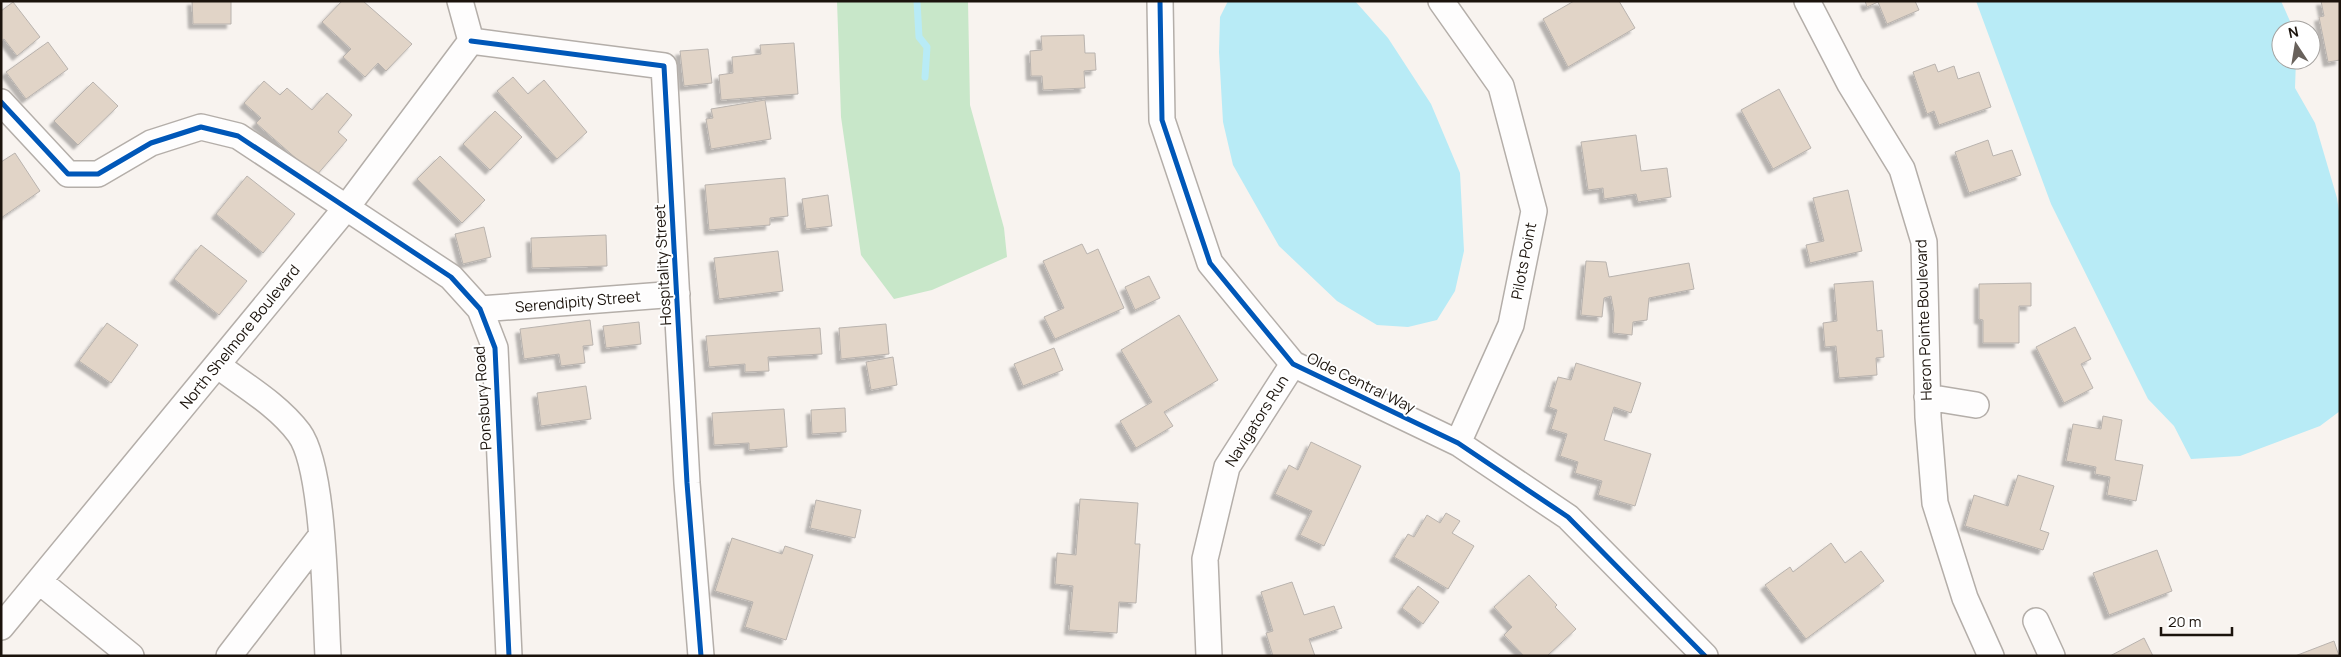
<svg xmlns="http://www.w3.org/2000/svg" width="2341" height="657" viewBox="0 0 2341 657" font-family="Manrope,sans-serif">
<defs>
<filter id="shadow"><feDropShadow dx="-4.5" dy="4.5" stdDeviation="1" flood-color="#0004"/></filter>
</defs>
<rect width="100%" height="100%" fill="#f8f3ef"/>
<!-- green -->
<path fill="#c8e7c9" d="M 837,1 L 968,1 L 970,105 L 1004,228 L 1007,257 L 932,290 L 894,299 L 861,255 L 841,117 Z"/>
<!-- water -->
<path fill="#b8ebf6" d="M 1228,1 L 1355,1 L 1388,38 L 1431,104 L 1460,173 L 1464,251 L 1455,291 L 1437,320 L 1408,327 L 1377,325 L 1337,301 L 1279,246 L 1233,165 L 1223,122 L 1219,52 L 1220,17 Z
M 1976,1 L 2281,1 L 2294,30 L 2281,30 L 2281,60 L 2296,60 L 2295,88 L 2315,123 L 2337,198 L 2340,218 L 2340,411 L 2320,426 L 2240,456 L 2191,459 L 2174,426 L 2148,399 L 2051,204 Z"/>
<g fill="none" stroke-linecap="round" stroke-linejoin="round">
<!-- stream -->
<path stroke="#b8ebf6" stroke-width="7" d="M 917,1 L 919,37 L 927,47 L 925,77"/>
</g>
<!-- building -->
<path fill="#e1d4c7" stroke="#b9b3ae" filter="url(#shadow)" d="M 192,1 L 231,1 L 231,24 L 193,24 Z
M 342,1 L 363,1 L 412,44 L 386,71 L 378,63 L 365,77 L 343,57 L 351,49 L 322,22 Z
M 1574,1 L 1619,1 L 1635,28 L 1568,67 L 1543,19 Z
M 1865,1 L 1915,1 L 1919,10 L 1887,24 L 1878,2 L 1867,7 Z
M 2321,1 L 2340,1 L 2340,60 L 2328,62 L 2319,17 L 2324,16 Z
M 13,2 L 40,37 L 17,56 L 4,39 L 1,41 L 1,11 Z
M 1084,35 L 1085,53 L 1095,53 L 1096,70 L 1084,71 L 1085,88 L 1043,90 L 1042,76 L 1031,76 L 1030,51 L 1042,50 L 1041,36 Z
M 48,42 L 68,69 L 26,99 L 6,72 Z
M 794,43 L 798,94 L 721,100 L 719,75 L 733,73 L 732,57 L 761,54 L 760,45 Z
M 708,49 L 712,83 L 684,86 L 680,51 Z
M 1935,64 L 1938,72 L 1954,66 L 1958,79 L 1979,72 L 1991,107 L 1939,125 L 1934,111 L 1927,114 L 1913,72 Z
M 513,77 L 528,94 L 544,80 L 587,132 L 557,159 L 497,91 Z
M 264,81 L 280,95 L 287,88 L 312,110 L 327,93 L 352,115 L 338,132 L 347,140 L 316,176 L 256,123 L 261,118 L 244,103 Z
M 93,82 L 118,106 L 78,145 L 54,121 Z
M 1779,89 L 1811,148 L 1773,169 L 1741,110 Z
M 765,100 L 771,139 L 711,149 L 706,119 L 713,118 L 711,109 Z
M 495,111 L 522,137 L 490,170 L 463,144 Z
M 1636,135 L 1641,171 L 1667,168 L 1671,197 L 1638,202 L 1636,194 L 1604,199 L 1603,188 L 1588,190 L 1581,142 Z
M 1988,140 L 1993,156 L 2012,150 L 2021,175 L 1969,193 L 1955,152 Z
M 15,153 L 40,191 L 1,218 L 1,162 Z
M 440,156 L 485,200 L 462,223 L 417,179 Z
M 247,176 L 295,214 L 263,253 L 216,214 Z
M 785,178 L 788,216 L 770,218 L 770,225 L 709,230 L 705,185 Z
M 1848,190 L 1862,251 L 1810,263 L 1806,245 L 1824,241 L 1813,198 Z
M 828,195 L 832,226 L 806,229 L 802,199 Z
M 484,227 L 491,257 L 463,264 L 455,234 Z
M 606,235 L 607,266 L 532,268 L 531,238 Z
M 1082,244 L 1087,254 L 1098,249 L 1124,308 L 1055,339 L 1044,317 L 1064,308 L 1043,261 Z
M 201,245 L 247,281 L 219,315 L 174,279 Z
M 778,251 L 783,291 L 719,299 L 714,258 Z
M 1586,261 L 1606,262 L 1609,277 L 1689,263 L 1694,289 L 1649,298 L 1647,320 L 1633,322 L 1632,335 L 1613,333 L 1614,313 L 1611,296 L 1604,298 L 1602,317 L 1581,315 Z
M 1149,276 L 1160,298 L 1135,310 L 1125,287 Z
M 1873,281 L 1877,331 L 1882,330 L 1884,357 L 1876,358 L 1877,375 L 1839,378 L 1836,346 L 1825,347 L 1823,323 L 1837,321 L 1834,284 Z
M 2031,283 L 2031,306 L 2019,306 L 2019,343 L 1983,343 L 1983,320 L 1979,319 L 1979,284 Z
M 1179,315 L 1218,380 L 1164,412 L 1173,426 L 1136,448 L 1120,421 L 1152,402 L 1121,350 Z
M 590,320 L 593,345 L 583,346 L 585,363 L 561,366 L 559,354 L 524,359 L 520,329 Z
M 639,322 L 641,344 L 606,348 L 603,326 Z
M 107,323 L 138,345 L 111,383 L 79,361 Z
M 886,324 L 889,354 L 841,359 L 839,328 Z
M 2075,327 L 2091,359 L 2081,364 L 2093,388 L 2064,403 L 2036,347 Z
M 820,328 L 822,354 L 768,357 L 769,371 L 745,372 L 745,364 L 709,367 L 706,336 Z
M 1054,348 L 1063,370 L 1023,386 L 1014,364 Z
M 893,357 L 897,385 L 871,390 L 866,362 Z
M 1576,363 L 1641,383 L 1631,413 L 1614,407 L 1604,440 L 1651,454 L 1635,506 L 1598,495 L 1602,481 L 1575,473 L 1578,462 L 1560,456 L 1567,434 L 1551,429 L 1557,410 L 1549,407 L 1558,377 L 1571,380 Z
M 586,386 L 591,419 L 541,426 L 537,393 Z
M 845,408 L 846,432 L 812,434 L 811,410 Z
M 784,409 L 787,447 L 749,450 L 749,443 L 714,445 L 712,413 Z
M 2103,416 L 2122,420 L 2115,460 L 2143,465 L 2136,501 L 2107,495 L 2110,477 L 2095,474 L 2096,467 L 2066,461 L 2073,424 L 2101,429 Z
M 1311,442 L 1361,466 L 1324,546 L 1300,535 L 1312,511 L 1275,494 L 1289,465 L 1298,470 Z
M 2018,475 L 2054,486 L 2040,530 L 2049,533 L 2043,550 L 1965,526 L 1974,495 L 2008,506 Z
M 1080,499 L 1138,503 L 1135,544 L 1140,544 L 1136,603 L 1119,602 L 1117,633 L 1069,630 L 1073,586 L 1055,584 L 1057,553 L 1076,555 Z
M 816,500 L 861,510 L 855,538 L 810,528 Z
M 1446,513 L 1460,521 L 1452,533 L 1474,546 L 1448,589 L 1394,557 L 1408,534 L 1414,537 L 1427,515 L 1440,523 Z
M 732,538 L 782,554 L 785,546 L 813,555 L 786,640 L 745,627 L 753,602 L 715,591 Z
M 1831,543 L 1845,563 L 1861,551 L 1884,581 L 1806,639 L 1765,585 L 1790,567 L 1793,572 Z
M 2157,550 L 2172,591 L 2109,615 L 2093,573 Z
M 1529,575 L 1557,605 L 1555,607 L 1576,629 L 1547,656 L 1524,656 L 1504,635 L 1512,627 L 1494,607 Z
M 1292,582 L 1304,615 L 1334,606 L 1342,628 L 1309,639 L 1315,656 L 1273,656 L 1266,633 L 1273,631 L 1261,592 Z
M 1418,586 L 1439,602 L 1423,624 L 1402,608 Z
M 2144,638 L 2153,656 L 2110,656 Z
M 2334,641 L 2339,656 L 2295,656 Z"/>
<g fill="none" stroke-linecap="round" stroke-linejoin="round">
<!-- minor casing -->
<g stroke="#b4aea9" stroke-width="28">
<path id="minor" d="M 460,1 L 471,41
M 1160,1 L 1162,120 L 1210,263 L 1293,364 L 1458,443 L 1568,517 L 1705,656
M 1441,1 L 1501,86 L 1534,211 L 1511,325 L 1458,443
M 1807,1 L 1850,84 L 1902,169 L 1924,242 L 1928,417 L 1935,503 L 1965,598 L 1991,656
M 471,41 L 664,66 L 687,483 L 701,656
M 1,102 L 68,174 L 98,174 L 151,143 L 201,127 L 238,136 L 451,277 L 480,309 L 495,348 L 509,656
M 480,309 L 677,294
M 217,365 C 245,386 278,405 299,433 C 325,468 325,607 328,656
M 1927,397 L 1976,405
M 39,581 L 131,656
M 2036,621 L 2052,656
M 1,627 L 346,208 L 471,41
M 229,656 L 321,536
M 1209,656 L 1205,559 L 1227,467 L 1293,364"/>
</g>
<!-- minor -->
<use href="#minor" stroke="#fefdfd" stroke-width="25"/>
<!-- cycleway casing -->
<g stroke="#fff" stroke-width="8">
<path id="cycleway" d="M 1160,1 L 1162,120 L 1210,263 L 1293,364 L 1458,443 L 1568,517 L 1705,656
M 471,41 L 664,66 L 687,483 L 701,656
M 1,102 L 68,174 L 98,174 L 151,143 L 201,127 L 238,136 L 451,277 L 480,309 L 495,348 L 509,656"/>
</g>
<!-- cycleway -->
<use href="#cycleway" stroke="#0057b8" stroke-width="5"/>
</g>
<g text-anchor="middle" stroke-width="4" stroke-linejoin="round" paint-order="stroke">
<!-- street labels -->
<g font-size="15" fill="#1b130c" stroke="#fff">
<text transform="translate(1524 261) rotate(-79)" y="5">Pilots Point</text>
<text transform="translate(663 265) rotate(-93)" y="5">Hospitality Street</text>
<text transform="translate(578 302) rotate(-5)" y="5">Serendipity Street</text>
<text transform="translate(1924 320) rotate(-92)" y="5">Heron Pointe Boulevard</text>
<text transform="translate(240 337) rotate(-51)" y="5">North Shelmore Boulevard</text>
<text transform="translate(1361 383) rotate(26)" y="5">Olde Central Way</text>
<text transform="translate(483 398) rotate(-94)" y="5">Ponsbury Road</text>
<text transform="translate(1257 421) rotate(-58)" y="5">Navigators Run</text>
</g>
</g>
<!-- border -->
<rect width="2341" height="657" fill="none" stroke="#1b130c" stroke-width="5"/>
<!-- north arrow -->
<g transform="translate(2296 45) rotate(348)"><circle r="24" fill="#ffffff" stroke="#a4a19e"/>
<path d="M0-4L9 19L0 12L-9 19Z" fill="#68615b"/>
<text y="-8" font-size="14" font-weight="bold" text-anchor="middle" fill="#1b130c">N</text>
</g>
<!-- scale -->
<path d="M2161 627v8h71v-8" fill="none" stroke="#1b130c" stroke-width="2.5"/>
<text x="2168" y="627" font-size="15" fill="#1b130c" stroke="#ffffff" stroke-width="4" paint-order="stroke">20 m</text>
</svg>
